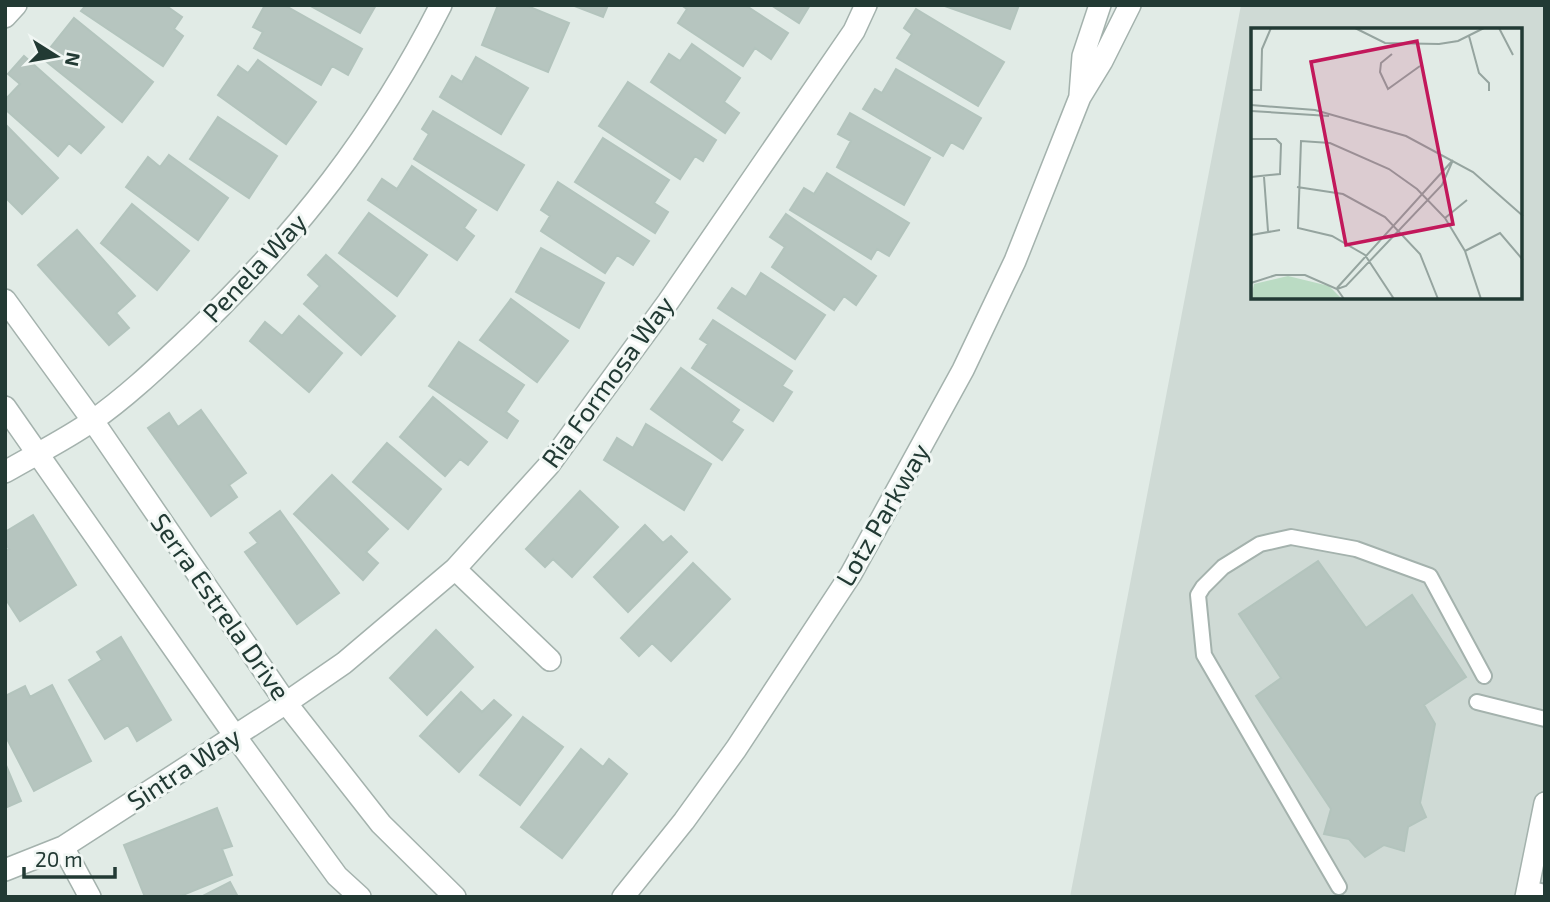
<svg xmlns="http://www.w3.org/2000/svg" width="1550" height="902" viewBox="0 0 1550 902" font-family="'Exo 2',sans-serif">
<rect width="100%" height="100%" fill="#e1ebe6"/>
<!-- built -->
<path fill="#cfdad5" fill-rule="evenodd" d="M 1241,5 L 1545,5 L 1545,897 L 1070,897 ZM 1252,30 L 1520,30 L 1520,298 L 1252,298 Z"/>
<!-- building -->
<path fill="#b6c5bf" stroke="#b3c4bd" stroke-width="2" d="M 86,5 L 165,5 L 182,17 L 174,29 L 183,36 L 163,66 L 81,11 Z
M 265,5 L 284,5 L 362,49 L 348,75 L 332,66 L 321,85 L 254,48 L 263,32 L 253,27 Z
M 309,5 L 376,5 L 360,33 Z
M 498,5 L 525,5 L 569,23 L 548,72 L 482,45 Z
M 572,5 L 608,5 L 603,17 Z
M 681,5 L 745,5 L 788,33 L 771,59 L 755,48 L 743,66 L 678,23 L 687,9 Z
M 771,5 L 810,5 L 799,23 Z
M 942,5 L 1019,5 L 1010,29 Z
M 916,9 L 1004,62 L 978,106 L 897,58 L 912,34 L 904,28 Z
M 74,18 L 153,82 L 122,122 L 42,58 Z
M 692,44 L 740,78 L 724,102 L 739,113 L 725,133 L 651,82 L 669,54 L 680,61 Z
M 24,56 L 104,127 L 81,153 L 69,143 L 58,156 L 5,109 L 5,100 L 20,84 L 8,74 Z
M 476,57 L 528,88 L 501,134 L 440,97 L 452,76 L 462,82 Z
M 258,60 L 316,102 L 286,144 L 218,95 L 238,66 L 248,73 Z
M 896,69 L 981,118 L 963,149 L 951,142 L 943,156 L 863,109 L 875,89 L 882,93 Z
M 628,82 L 716,140 L 703,161 L 695,156 L 680,179 L 599,126 Z
M 433,111 L 524,165 L 497,210 L 414,159 L 429,134 L 422,129 Z
M 850,113 L 930,158 L 904,205 L 837,167 L 851,141 L 838,134 Z
M 218,117 L 277,156 L 249,198 L 190,159 Z
M 5,124 L 58,178 L 22,214 L 5,197 Z
M 603,138 L 669,180 L 654,203 L 668,212 L 655,233 L 575,182 Z
M 169,155 L 228,198 L 198,240 L 126,187 L 148,157 L 160,167 Z
M 412,166 L 476,210 L 464,228 L 474,236 L 457,260 L 368,200 L 382,179 L 397,189 Z
M 827,173 L 909,223 L 889,256 L 877,249 L 871,259 L 790,210 L 804,188 L 814,194 Z
M 558,182 L 649,241 L 633,265 L 617,255 L 605,273 L 541,231 L 550,216 L 541,210 Z
M 132,204 L 189,251 L 157,290 L 101,243 Z
M 369,213 L 427,255 L 397,296 L 339,253 Z
M 786,214 L 876,276 L 856,305 L 844,296 L 834,310 L 772,267 L 785,247 L 770,237 Z
M 77,230 L 135,296 L 116,313 L 129,328 L 109,345 L 38,265 Z
M 541,248 L 604,283 L 579,328 L 516,292 Z
M 326,255 L 395,316 L 361,355 L 304,304 L 320,286 L 308,275 Z
M 761,273 L 825,315 L 795,359 L 718,308 L 732,288 L 746,297 Z
M 511,299 L 568,341 L 537,382 L 480,340 Z
M 299,316 L 342,353 L 309,392 L 250,341 L 265,322 L 282,336 Z
M 713,320 L 792,371 L 782,386 L 792,392 L 773,421 L 692,368 L 708,344 L 700,339 Z
M 459,342 L 524,385 L 506,412 L 518,421 L 507,438 L 429,386 Z
M 681,368 L 739,410 L 731,422 L 743,430 L 722,460 L 651,409 Z
M 433,397 L 487,442 L 468,465 L 460,459 L 445,476 L 400,437 Z
M 201,410 L 246,473 L 229,485 L 237,497 L 211,516 L 148,428 L 169,413 L 178,427 Z
M 646,424 L 711,464 L 684,510 L 604,460 L 617,438 L 633,448 Z
M 387,443 L 441,489 L 408,529 L 353,482 Z
M 332,475 L 388,529 L 366,552 L 378,563 L 363,580 L 294,514 Z
M 580,491 L 618,527 L 572,577 L 553,559 L 545,567 L 526,549 Z
M 280,511 L 339,593 L 297,624 L 245,552 L 258,543 L 250,533 Z
M 33,515 L 76,585 L 20,621 L 5,598 L 5,551 L 9,549 L 5,543 L 5,532 Z
M 645,525 L 663,543 L 671,536 L 687,552 L 628,612 L 594,577 Z
M 1318,561 L 1366,628 L 1412,595 L 1466,677 L 1424,705 L 1435,724 L 1420,803 L 1426,817 L 1408,827 L 1404,851 L 1384,845 L 1365,857 L 1349,839 L 1324,834 L 1331,809 L 1256,696 L 1281,678 L 1239,614 Z
M 693,563 L 730,599 L 671,661 L 652,643 L 639,656 L 621,638 Z
M 436,630 L 473,667 L 427,715 L 390,678 Z
M 121,637 L 171,720 L 137,741 L 128,725 L 105,739 L 69,680 L 102,660 L 97,652 Z
M 52,685 L 91,761 L 34,791 L 5,735 L 5,696 L 25,686 L 30,697 Z
M 461,692 L 482,712 L 494,700 L 511,715 L 459,772 L 420,736 Z
M 523,717 L 563,747 L 520,805 L 480,775 Z
M 581,749 L 603,767 L 609,759 L 627,774 L 562,858 L 521,827 Z
M 5,763 L 21,801 L 5,808 Z
M 217,808 L 232,846 L 222,849 L 232,875 L 178,897 L 145,897 L 124,845 Z
M 230,882 L 238,897 L 201,897 Z"/>
<g fill="none" stroke-linecap="round" stroke-linejoin="round">
<!-- lane casing -->
<g stroke="#a4b2ad" stroke-width="18">
<path id="lane" d="M 1477,702 L 1545,719
M 1339,887 L 1204,655 L 1198,595 L 1203,587 L 1223,567 L 1260,544 L 1291,537 L 1356,549 L 1430,576 L 1484,676
M 1528,888 L 1545,892"/>
</g>
<!-- street casing -->
<g stroke="#a4b2ad" stroke-width="24">
<path id="street" d="M 5,17 L 16,5
M 1080,95 L 1083,56 L 1100,5
M 5,300 L 93,421 L 286,703 L 381,824 L 455,897
M 5,407 L 235,736 L 337,876 L 360,897
M 5,472 C 34,455 65,440 92,421 C 128,396 161,364 193,334 C 298,233 375,135 441,5
M 455,569 L 550,660
M 63,847 L 90,897
M 5,870 L 63,847 L 286,703 L 344,663 L 455,569 L 549,465 L 668,302 L 854,31 L 866,5
M 623,897 L 684,821 L 736,749 L 851,574 L 963,370 L 1015,261 L 1080,97 L 1102,61 L 1130,5
M 1526,897 L 1545,803"/>
</g>
<!-- lane -->
<use href="#lane" stroke="#fff" stroke-width="14"/>
<!-- street -->
<use href="#street" stroke="#fff" stroke-width="21"/>
</g>
<g text-anchor="middle" stroke-width="6" stroke-linejoin="round" paint-order="stroke">
<!-- street labels -->
<g font-size="26" fill="#223a34" stroke="#f1f7f4">
<text transform="translate(255 268) rotate(-47)" y="9">Penela Way</text>
<text transform="translate(608 382) rotate(-54)" y="9">Ria Formosa Way</text>
<text transform="translate(883 515) rotate(-60)" y="9">Lotz Parkway</text>
<text transform="translate(220 607) rotate(55)" y="9">Serra Estrela Drive</text>
<text transform="translate(184 769) rotate(-33)" y="9">Sintra Way</text>
</g>
</g>
<!-- overview -->
<g transform="translate(1251 28)">
<rect width="271" height="271" fill="#e1ebe6"/>
<path d="M 37,248 L 78,258 L 91,271 L 0,271 L 3,256 Z" fill="#badbc3"/>
<path fill="none" stroke="#95a49f" stroke-width="2" d="M 104,0 L 134,15 L 188,16 L 207,13 L 233,0M 248,0 L 262,27M 218,8 L 228,45 L 238,55 L 238,63M 141,26 L 130,35 L 129,44 L 137,61 L 169,38M 0,62 L 10,62 L 11,21 L 20,0M 0,77 L 64,82 L 155,108 L 222,144 L 272,188M 0,83 L 78,88M 0,111 L 25,111 L 30,116 L 29,146 L 0,149M 13,149 L 17,203M 46,159 L 92,166 L 134,189 L 169,226 L 187,271M 194,190 L 216,172M 0,207 L 29,202M 214,223 L 249,205 L 272,232M 0,255 L 25,247 L 54,247 L 86,261 L 93,271M 86,260 L 202,132M 86,261 L 95,258 L 191,157 L 202,132M 143,271 L 114,227 L 81,208 L 47,200 L 50,113 L 79,115 L 138,141 L 166,161 L 194,190 L 214,223 L 230,271"/>
<path fill="#c2185b" fill-opacity="0.15" stroke="#c2185b" stroke-width="3.5" d="M 166,13 L 202,196 L 95,217 L 60,34 Z"/>
<rect width="271" height="271" fill="none" stroke="#223a34" stroke-width="3.5"/>
</g>
<!-- border -->
<rect width="1550" height="902" fill="none" stroke="#223a34" stroke-width="14"/>
<!-- north arrow -->
<g transform="translate(56 56) rotate(101)" stroke="#f1f7f4" stroke-width="5" paint-order="stroke">
<path d="M0-5L12 26L0 18L-12 26Z" fill="#223a34"/>
<text y="-10" font-size="19" font-weight="bold" text-anchor="middle" fill="#223a34">N</text>
</g>
<!-- scale -->
<path d="M24 867v10h91v-10" fill="none" stroke="#223a34" stroke-width="3.5"/>
<text x="35" y="867" font-size="21" fill="#223a34" stroke="#f1f7f4" stroke-width="5" paint-order="stroke">20 m</text>
</svg>
